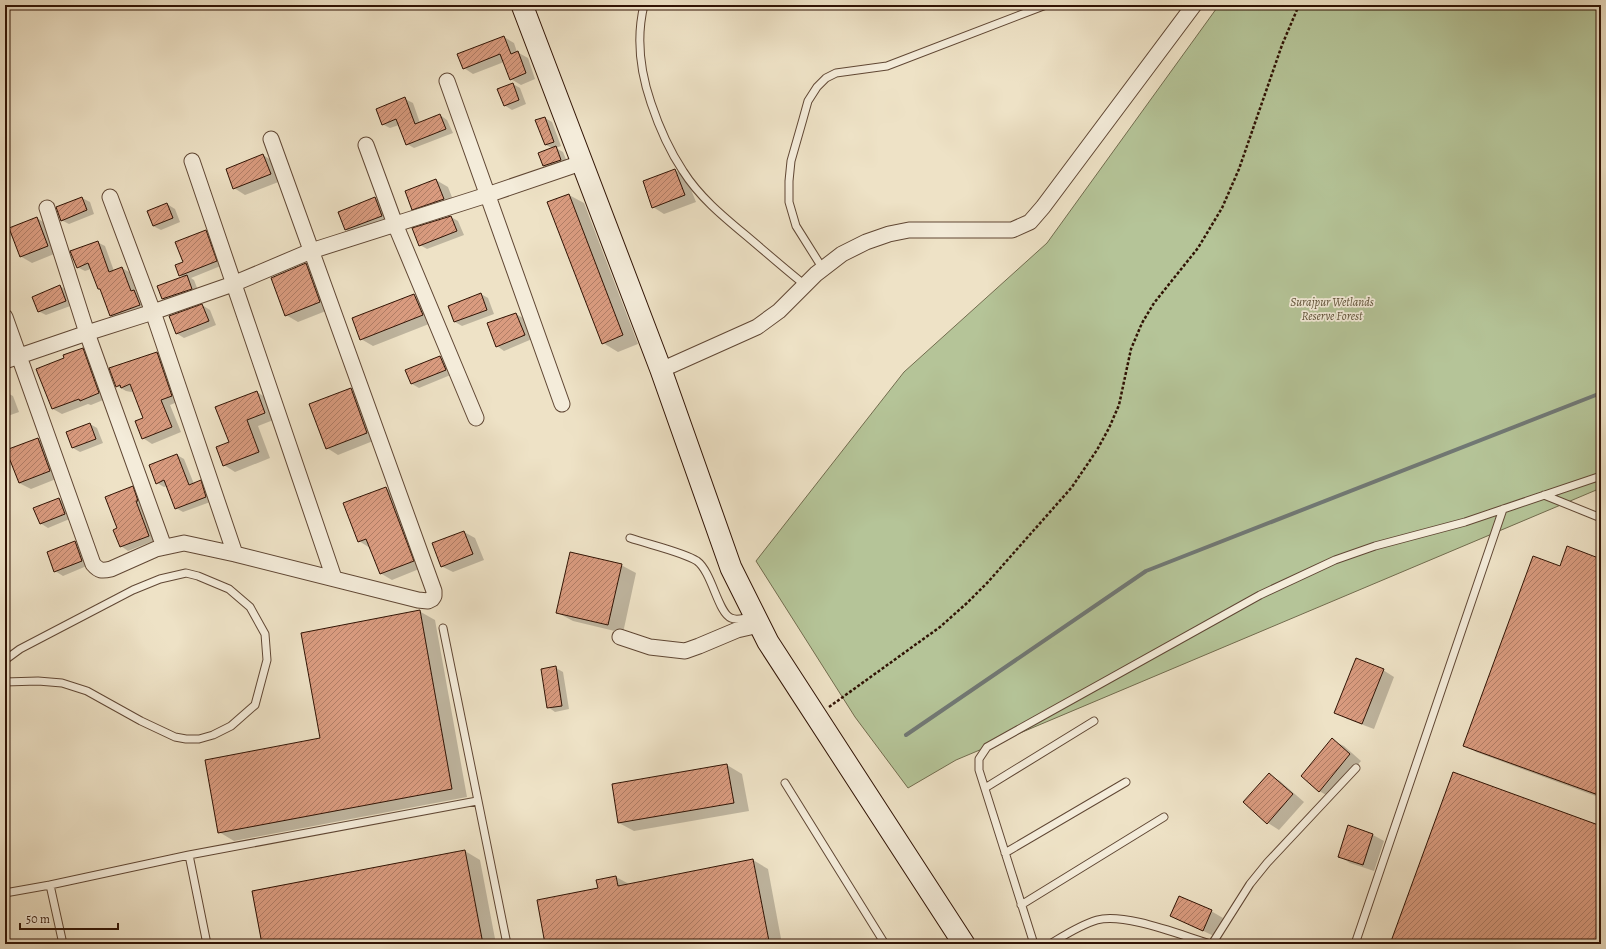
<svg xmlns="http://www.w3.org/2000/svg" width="1606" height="949" viewBox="0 0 1606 949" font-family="Alegreya,serif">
<defs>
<pattern id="building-hatch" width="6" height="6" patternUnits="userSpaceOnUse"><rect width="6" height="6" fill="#d99b7f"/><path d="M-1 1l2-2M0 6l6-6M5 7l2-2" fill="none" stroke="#b07d66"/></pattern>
</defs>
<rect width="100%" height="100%" fill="#eee2c6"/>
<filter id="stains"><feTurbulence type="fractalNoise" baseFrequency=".005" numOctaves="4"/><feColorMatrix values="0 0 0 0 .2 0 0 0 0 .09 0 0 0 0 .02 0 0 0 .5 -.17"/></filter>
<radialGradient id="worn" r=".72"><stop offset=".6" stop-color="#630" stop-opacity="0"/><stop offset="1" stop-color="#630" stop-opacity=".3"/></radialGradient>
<!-- green -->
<path fill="#b5c498" stroke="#726c4e" d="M 1219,5 L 1601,5 L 1601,488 L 956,760 L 908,788 L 855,717 L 756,561 L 904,372 L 1047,243 Z"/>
<!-- shadow -->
<path fill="#0003" d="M 504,37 L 514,43 L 517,52 L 528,58 L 535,79 L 521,85 L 511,79 L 504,62 L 473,74 L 464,68 Z
M 513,84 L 520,88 L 526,104 L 512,110 L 504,105 Z
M 405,99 L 413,103 L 420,123 L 440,115 L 447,120 L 453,133 L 414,148 L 407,144 L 399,125 L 390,128 L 382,124 Z
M 545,118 L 552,122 L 561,146 L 556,148 L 563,152 L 568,164 L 551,170 L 544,166 L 539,154 L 552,148 L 546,145 Z
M 263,155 L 274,162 L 281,181 L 245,195 L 234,188 Z
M 675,170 L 686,177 L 696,202 L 664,214 L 653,207 Z
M 436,180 L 448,187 L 455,205 L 424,215 L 413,209 L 406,192 Z
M 569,195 L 584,203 L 638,344 L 618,352 L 603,343 Z
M 82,198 L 90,202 L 94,214 L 69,224 L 61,220 Z
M 375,198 L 387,204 L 393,222 L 357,236 L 346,230 L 339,212 Z
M 167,204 L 175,209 L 180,222 L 161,230 L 153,226 Z
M 451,217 L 458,221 L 464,235 L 427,249 L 420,245 Z
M 37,218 L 48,225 L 59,252 L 32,263 L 20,256 Z
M 206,231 L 213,236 L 223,265 L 191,278 L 194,280 L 199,293 L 170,303 L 163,299 L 184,277 L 180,275 L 184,262 Z
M 97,242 L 105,246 L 114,271 L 122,268 L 129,272 L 137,293 L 141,295 L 146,309 L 118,320 L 111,315 L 102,290 L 99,289 L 91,269 L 85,271 L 77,267 Z
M 306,265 L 318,271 L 331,309 L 298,322 L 286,315 Z
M 60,286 L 68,291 L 73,305 L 46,315 L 38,311 Z
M 481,294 L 488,298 L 494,314 L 462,326 L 455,322 L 449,307 Z
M 414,295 L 426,301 L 434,322 L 373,346 L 361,339 Z
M 202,305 L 210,310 L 216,325 L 184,338 L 176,333 Z
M 516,314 L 523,318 L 532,339 L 504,351 L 497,346 Z
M 83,349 L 92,354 L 108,398 L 91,405 L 88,404 L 62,414 L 53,409 L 65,359 Z
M 156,353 L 166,359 L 180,401 L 170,405 L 181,432 L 152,444 L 143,438 L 144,418 L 134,391 L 131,392 L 126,391 L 117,386 Z
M 440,357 L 448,361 L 453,374 L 419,388 L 412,384 Z
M 351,389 L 362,396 L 378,439 L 338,455 L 327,448 Z
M 5,392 L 13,396 L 19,412 L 5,417 Z
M 257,392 L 268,399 L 276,419 L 258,426 L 270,458 L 235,472 L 224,465 L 230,443 Z
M 90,424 L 97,428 L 103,443 L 80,452 L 73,448 L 67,433 Z
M 38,439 L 50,445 L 61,477 L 31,489 L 19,483 L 7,451 Z
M 177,455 L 184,459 L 194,484 L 201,482 L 208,486 L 213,501 L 183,512 L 176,508 L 168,486 L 164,487 L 157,483 Z
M 132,487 L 140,492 L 156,540 L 128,551 L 121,546 L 119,529 Z
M 386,488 L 397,495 L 424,567 L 392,580 L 380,573 L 370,548 L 359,541 Z
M 59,499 L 67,503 L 72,518 L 48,528 L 40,523 Z
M 464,532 L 475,538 L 484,560 L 453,572 L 441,566 Z
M 75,542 L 83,547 L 89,565 L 63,576 L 55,571 Z
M 1601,560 L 1601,798 L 1476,752 L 1465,745 L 1560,567 Z
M 621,565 L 636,573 L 623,633 L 573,621 L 558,613 Z
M 419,611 L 435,620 L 467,797 L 234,841 L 219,832 L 322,739 Z
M 556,668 L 563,672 L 569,709 L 555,712 L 548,707 Z
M 1383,670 L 1394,677 L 1374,729 L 1347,719 L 1336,712 Z
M 1332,740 L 1344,746 L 1361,761 L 1330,797 L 1319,791 Z
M 727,765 L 742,774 L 749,811 L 634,831 L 619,823 L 613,785 Z
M 1269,774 L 1280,781 L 1304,802 L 1279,830 L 1268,823 L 1244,802 Z
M 1349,827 L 1373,835 L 1384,841 L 1374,871 L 1350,863 L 1339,856 Z
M 465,851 L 480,860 L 496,944 L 263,944 Z
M 753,860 L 768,869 L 782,944 L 546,944 L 599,889 L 597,881 L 616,877 L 629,884 Z
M 1211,911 L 1223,918 L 1214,936 L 1171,916 Z"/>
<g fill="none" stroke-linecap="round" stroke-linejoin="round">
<!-- stream -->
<path stroke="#717874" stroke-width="4" d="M 906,735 L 1146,571 L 1601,393"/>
</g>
<!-- building -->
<path fill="url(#building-hatch)" stroke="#301304" d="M 504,36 L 511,54 L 518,51 L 526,73 L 510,80 L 500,54 L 463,69 L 457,54 Z
M 513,83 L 519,100 L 504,106 L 497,89 Z
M 405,97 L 415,124 L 440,114 L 446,129 L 406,145 L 396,119 L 382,125 L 376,109 Z
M 545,117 L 554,142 L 545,145 L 535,120 Z
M 556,146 L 561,160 L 543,166 L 538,153 Z
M 263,154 L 271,174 L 233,189 L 226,169 Z
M 675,169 L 685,195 L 652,208 L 643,181 Z
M 436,179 L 444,199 L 412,210 L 405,191 Z
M 569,194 L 623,335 L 602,344 L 547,202 Z
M 82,197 L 87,210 L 61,221 L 56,207 Z
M 375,197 L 382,216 L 345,230 L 338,212 Z
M 167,203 L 173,218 L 153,226 L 147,211 Z
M 451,216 L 457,231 L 419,246 L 412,228 Z
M 37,217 L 48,246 L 20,257 L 9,228 Z
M 206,230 L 217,261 L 179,276 L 175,265 L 183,262 L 175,242 Z
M 98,241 L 109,272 L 122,267 L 131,291 L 134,290 L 140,305 L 110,316 L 100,289 L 98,289 L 88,263 L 77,268 L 70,251 Z
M 306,263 L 320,302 L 285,316 L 271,278 Z
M 187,275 L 192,289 L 162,299 L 157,286 Z
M 60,285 L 66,301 L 38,312 L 32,297 Z
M 481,293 L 487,310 L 454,322 L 448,306 Z
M 414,294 L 423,315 L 360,340 L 352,318 Z
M 202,304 L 209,321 L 176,334 L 169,316 Z
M 516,313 L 525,335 L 496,347 L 487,323 Z
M 83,348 L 99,393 L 80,401 L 79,399 L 52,409 L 36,369 L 64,358 L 63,355 Z
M 157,352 L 172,396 L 161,400 L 172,427 L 142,439 L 135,421 L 143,418 L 130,384 L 121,388 L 120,385 L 116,387 L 109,368 Z
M 440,356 L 446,370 L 411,384 L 405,370 Z
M 351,388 L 367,433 L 326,449 L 309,404 Z
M 257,391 L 265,413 L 247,420 L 259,452 L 223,466 L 216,447 L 229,442 L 215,407 Z
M 90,423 L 96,439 L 72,448 L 66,432 Z
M 38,438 L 50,471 L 19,483 L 6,450 Z
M 177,454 L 189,485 L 201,480 L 206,497 L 175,509 L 164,480 L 156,484 L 149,465 Z
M 133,486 L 138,501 L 136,501 L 149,536 L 120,547 L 113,530 L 117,528 L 105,497 Z
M 386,487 L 414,561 L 380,574 L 366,539 L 358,542 L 343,503 Z
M 59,498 L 65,514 L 40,524 L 33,508 Z
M 464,531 L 473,554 L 441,567 L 432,543 Z
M 75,541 L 82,561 L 54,572 L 47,552 Z
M 1567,546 L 1601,559 L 1601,796 L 1463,746 L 1533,556 L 1560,566 Z
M 570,552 L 622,564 L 608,625 L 556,613 Z
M 420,610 L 452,789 L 218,833 L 205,760 L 320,738 L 301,633 Z
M 1356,658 L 1384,669 L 1362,724 L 1334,713 Z
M 556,666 L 562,706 L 547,708 L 541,669 Z
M 1332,738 L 1350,754 L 1319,792 L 1301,776 Z
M 727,764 L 734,803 L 618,823 L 612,784 Z
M 1453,772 L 1601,826 L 1601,944 L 1390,944 Z
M 1269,773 L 1293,794 L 1267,824 L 1243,802 Z
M 1348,825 L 1373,834 L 1363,865 L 1338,857 Z
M 465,850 L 483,944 L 262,944 L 252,891 Z
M 753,859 L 769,941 L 751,944 L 545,944 L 537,900 L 598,888 L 596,880 L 616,876 L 618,886 Z
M 1179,896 L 1212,910 L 1203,931 L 1170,916 Z"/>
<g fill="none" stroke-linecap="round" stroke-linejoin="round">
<!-- lane casing -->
<g stroke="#604734" stroke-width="9">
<path id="lane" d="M 644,5 C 636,38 640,71 651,103 C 659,127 669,150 683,171 C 700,198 725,218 749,238 C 768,254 786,270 805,285
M 823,269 L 796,226 L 789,202 L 789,181 L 791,161 L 803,119 L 808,101 L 817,87 L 826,78 L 836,73 L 887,66 L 1046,5
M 1544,495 L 1601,518
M 630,538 C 647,544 683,552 697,561 C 712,572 718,613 731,618 C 737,621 746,618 752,616
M 443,628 L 507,944
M 5,660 L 20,649 L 133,590 L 160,579 L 186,573 L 198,576 L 229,589 L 250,607 L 265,634 L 267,660 L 255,705 L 231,726 L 213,735 L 199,739 L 186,739 L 175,737 L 141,721 L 87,691 L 62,683 L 38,681 L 5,682
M 785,783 L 885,944
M 985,788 L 1094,721
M 1005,853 L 1126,782
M 189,855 L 207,944
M 50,885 L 63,944
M 5,893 L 50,885 L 189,855 L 477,801
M 1021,905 L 1164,817
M 1034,944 L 979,770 L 979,759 L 987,747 L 1260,595 L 1335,560 L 1375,546 L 1465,522 L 1601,476
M 1050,944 C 1065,935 1080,925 1097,920 C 1124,912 1183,936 1211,944
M 1212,944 L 1250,884 L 1267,863 L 1356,768
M 1355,944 L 1503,509"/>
</g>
<!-- street casing -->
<g stroke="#604734" stroke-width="17">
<path id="street" d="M 447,81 L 562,404
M 366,145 L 395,224 L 476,418
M 192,161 L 334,578
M 110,197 L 153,312 L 235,554
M 47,208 L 87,333 L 164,547
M 5,317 L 93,564 C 99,571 102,571 111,569 L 156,549 L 184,543 L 235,554 L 418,600 L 428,601 L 432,599 L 434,596 L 434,591 L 271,139
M 5,361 L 87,333 L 153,312 L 233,284 L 311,251 L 487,195 L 581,163
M 661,370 L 757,327 L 779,311 L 816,274 L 842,254 L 866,242 L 889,234 L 909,230 L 1012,230 L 1030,222 L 1043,207 L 1194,5
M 620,637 L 650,647 L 685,651 L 699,646 L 737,630 L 759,625"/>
</g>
<!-- secondary casing -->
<g stroke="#301304" stroke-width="23">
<path id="secondary" d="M 522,5 L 661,370 L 731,568 L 768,642 L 964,944"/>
</g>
<!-- path -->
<path stroke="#301304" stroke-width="2.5" stroke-dasharray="3 2" stroke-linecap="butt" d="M 829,707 L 940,627 L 967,603 L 988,582 L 1072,487 L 1097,450 L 1109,428 L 1119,405 L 1131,349 L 1142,323 L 1154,303 L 1198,248 L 1222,208 L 1239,169 L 1282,45 L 1299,5"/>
<!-- lane -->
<use href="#lane" stroke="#f4ecda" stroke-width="7"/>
<!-- street -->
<use href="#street" stroke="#f4ecda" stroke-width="15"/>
<!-- secondary -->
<use href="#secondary" stroke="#f4ecda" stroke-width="21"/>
</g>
<g text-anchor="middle" stroke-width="3.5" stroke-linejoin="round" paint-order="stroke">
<!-- park labels -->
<g font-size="12" font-style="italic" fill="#5f5138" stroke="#f4ecda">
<text x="1332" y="306">Surajpur Wetlands<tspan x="1332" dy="14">Reserve Forest</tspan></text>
</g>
</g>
<!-- margin -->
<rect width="1606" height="949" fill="none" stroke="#eee2c6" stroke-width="20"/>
<rect x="6" y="6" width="1594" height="937" fill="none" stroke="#301304" stroke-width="2"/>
<rect x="10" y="10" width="1586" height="929" fill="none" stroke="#301304"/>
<!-- scale -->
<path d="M20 923v6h98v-6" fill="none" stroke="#301304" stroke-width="2"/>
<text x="26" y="923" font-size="12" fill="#301304" stroke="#f4ecda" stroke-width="3" paint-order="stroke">50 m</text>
<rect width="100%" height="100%" filter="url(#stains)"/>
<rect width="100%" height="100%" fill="url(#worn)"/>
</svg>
